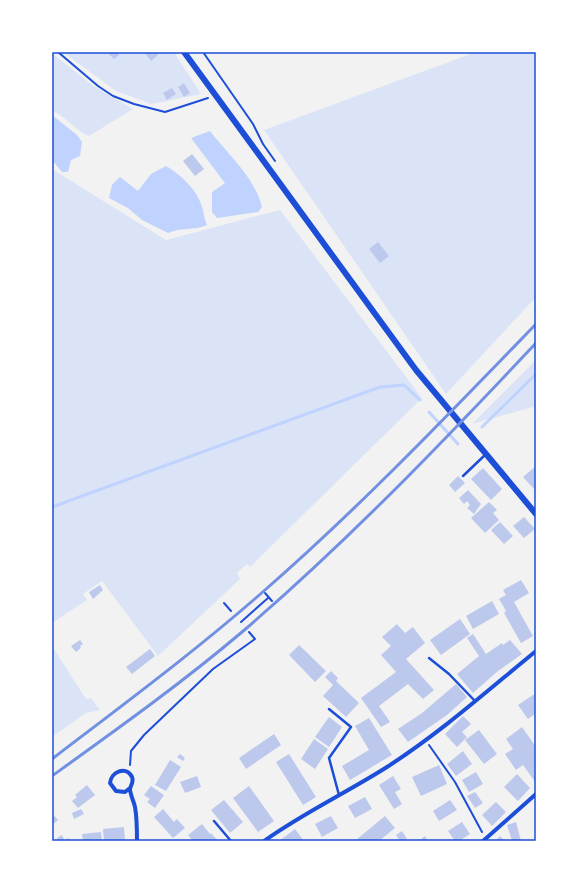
<svg xmlns="http://www.w3.org/2000/svg" width="588" height="893" viewBox="0 0 588 893" font-family="Karla,sans-serif">
<rect width="100%" height="100%" fill="#f2f2f2"/>
<!-- green -->
<path fill="#dbe4f7" d="M 63,52 L 174,52 L 201,94 L 152,104 L 116,91 Z
M 476,52 L 536,52 L 536,297 L 446,394 L 264,130 Z
M 52,53 L 92,85 L 133,109 L 89,136 C 74,130 66,116 52,111 Z
M 52,169 L 166,240 L 280,210 L 422,398 L 250,567 L 247,564 L 237,573 L 240,579 L 158,656 L 102,581 L 83,594 L 87,600 L 52,623 Z
M 536,360 L 536,406 L 472,424 Z
M 52,646 L 86,699 L 91,698 L 100,710 L 86,713 L 52,737 Z"/>
<!-- water -->
<path fill="#bfd3fe" d="M 52,115 L 77,135 L 82,142 L 80,156 L 71,160 L 68,172 L 62,172 L 52,160 Z
M 210,131 C 229,156 254,176 262,207 L 258,212 L 217,218 L 212,212 L 212,192 L 225,183 L 191,138 Z
M 166,166 C 180,174 196,189 201,204 C 204,211 204,219 207,225 C 194,231 181,227 168,233 L 142,220 L 128,208 L 109,198 L 112,185 L 120,177 L 138,191 L 151,174 Z"/>
<g fill="none" stroke-linecap="round" stroke-linejoin="round">
<!-- stream -->
<path stroke="#bfd3fe" stroke-width="3" d="M 429,412 L 458,444
M 482,427 L 536,374
M 52,507 L 380,387 L 404,385 L 420,400"/>
</g>
<!-- building -->
<path fill="#bdc9ec" d="M 107,52 L 117,52 L 119,55 L 114,59 Z
M 144,52 L 156,52 L 158,55 L 151,61 Z
M 184,83 L 190,93 L 184,97 L 178,87 Z
M 172,88 L 176,94 L 167,100 L 163,93 Z
M 192,154 L 204,169 L 195,176 L 183,161 Z
M 378,242 L 389,256 L 380,263 L 369,249 Z
M 536,466 L 536,487 L 534,489 L 523,477 Z
M 483,468 L 502,489 L 491,500 L 471,479 Z
M 458,476 L 465,483 L 455,492 L 449,485 Z
M 468,490 L 481,504 L 474,514 L 467,508 L 470,505 L 467,501 L 464,504 L 459,498 Z
M 489,502 L 497,510 L 493,513 L 499,520 L 485,533 L 471,518 Z
M 524,517 L 535,529 L 524,538 L 513,526 Z
M 500,522 L 513,536 L 504,544 L 491,530 Z
M 521,580 L 529,593 L 514,602 L 533,636 L 521,643 L 504,613 L 506,611 L 499,599 L 506,595 L 503,590 Z
M 100,585 L 103,590 L 93,599 L 89,592 Z
M 492,601 L 499,614 L 473,629 L 466,616 Z
M 460,619 L 470,634 L 441,655 L 430,640 Z
M 397,624 L 405,633 L 413,627 L 425,643 L 406,659 L 434,690 L 423,699 L 408,684 L 379,706 L 390,722 L 381,727 L 361,698 L 396,672 L 381,655 L 391,646 L 382,637 Z
M 473,634 L 486,654 L 502,643 L 503,645 L 510,640 L 522,654 L 498,671 L 473,693 L 457,674 L 479,656 L 467,638 Z
M 80,640 L 83,644 L 80,646 L 81,648 L 76,652 L 71,646 Z
M 299,645 L 326,671 L 315,682 L 289,655 Z
M 150,649 L 155,656 L 132,674 L 126,667 Z
M 331,671 L 338,678 L 336,681 L 359,703 L 346,717 L 323,696 L 333,685 L 325,677 Z
M 456,684 L 467,697 L 447,715 L 408,742 L 398,729 L 422,713 Z
M 536,693 L 536,713 L 528,719 L 518,705 Z
M 463,716 L 471,724 L 462,732 L 467,737 L 457,747 L 445,734 Z
M 329,717 L 342,727 L 329,747 L 315,737 Z
M 369,718 L 392,755 L 350,780 L 342,766 L 369,750 L 355,726 Z
M 522,727 L 536,747 L 536,783 L 523,765 L 516,770 L 505,754 L 513,749 L 506,739 Z
M 479,730 L 497,754 L 484,764 L 465,740 Z
M 274,734 L 281,745 L 246,769 L 239,758 Z
M 314,739 L 328,749 L 315,769 L 301,759 Z
M 463,751 L 472,764 L 456,776 L 447,764 Z
M 180,754 L 185,758 L 183,761 L 177,757 Z
M 289,754 L 316,797 L 303,805 L 276,762 Z
M 170,760 L 181,767 L 166,791 L 155,785 Z
M 439,765 L 447,784 L 421,796 L 412,777 Z
M 476,772 L 483,784 L 469,792 L 462,780 Z
M 517,774 L 530,788 L 518,801 L 504,787 Z
M 197,776 L 201,787 L 185,793 L 180,782 Z
M 393,776 L 401,789 L 395,792 L 402,804 L 394,809 L 379,785 Z
M 87,785 L 95,795 L 78,808 L 72,801 L 77,797 L 75,795 Z
M 151,786 L 164,795 L 155,808 L 147,802 L 150,799 L 144,795 Z
M 249,786 L 274,821 L 258,832 L 233,798 Z
M 475,792 L 483,803 L 475,808 L 467,796 Z
M 365,797 L 372,809 L 355,818 L 348,806 Z
M 224,800 L 243,822 L 230,833 L 211,810 Z
M 450,800 L 457,810 L 439,821 L 433,811 Z
M 496,802 L 506,812 L 492,826 L 482,815 Z
M 81,809 L 84,814 L 74,819 L 72,813 Z
M 163,809 L 174,822 L 177,819 L 185,828 L 173,838 L 154,817 Z
M 52,813 L 58,820 L 52,825 Z
M 331,816 L 338,828 L 322,837 L 315,824 Z
M 385,816 L 395,828 L 379,841 L 357,841 L 356,840 Z
M 462,822 L 470,834 L 459,841 L 455,841 L 448,831 Z
M 516,822 L 521,841 L 512,841 L 507,825 Z
M 202,824 L 210,834 L 211,833 L 218,841 L 193,841 L 188,835 Z
M 124,827 L 125,841 L 104,841 L 103,829 Z
M 295,829 L 304,841 L 279,841 Z
M 402,831 L 407,839 L 404,841 L 400,841 L 396,835 Z
M 101,832 L 102,841 L 83,840 L 82,834 Z
M 62,835 L 64,840 L 69,838 L 70,841 L 59,841 L 57,838 Z
M 425,836 L 428,841 L 419,841 Z
M 500,836 L 505,841 L 495,841 Z"/>
<g fill="none" stroke-linecap="round" stroke-linejoin="round">
<!-- path -->
<path stroke="#1d4ed8" stroke-width="2" d="M 58,52 L 98,86 L 113,96 L 134,104 L 165,112 L 208,98
M 203,52 L 253,124 L 263,144 L 275,161
M 265,593 L 272,601
M 224,603 L 231,611
M 241,622 L 268,598
M 429,745 L 455,782 L 482,832
M 130,765 L 131,751 L 144,735 L 213,669 L 255,639 L 249,632"/>
<!-- service -->
<path stroke="#1d4ed8" stroke-width="2.5" d="M 463,476 L 485,455
M 429,658 L 449,674 L 475,701
M 329,709 L 351,727 L 329,758 L 339,795
M 214,821 L 231,841"/>
<!-- minor -->
<path stroke="#1d4ed8" stroke-width="4" d="M 130,788 L 125,792 L 116,791 L 110,783 C 111,772 126,765 132,777 C 134,782 131,784 130,789 C 130,794 134,802 135,807 C 137,818 137,830 137,841
M 264,841 C 303,813 346,793 387,767 C 440,733 487,691 536,651
M 483,841 L 536,794"/>
<!-- tertiary -->
<path stroke="#1d4ed8" stroke-width="6" d="M 184,52 L 416,370 L 536,514"/>
<!-- rail -->
<path stroke="#7290e2" stroke-width="3" d="M 52,759 C 124,704 197,650 265,590 C 360,507 448,415 536,324
M 52,776 C 116,730 182,683 242,632 C 347,542 442,443 536,343"/>
</g>
<!-- border -->
<rect width="588" height="893" fill="none" stroke="#ffffff" stroke-width="106"/>
<rect x="53" y="53" width="482" height="787" fill="none" stroke="#1d4ed8" stroke-width="1.5"/>
</svg>
